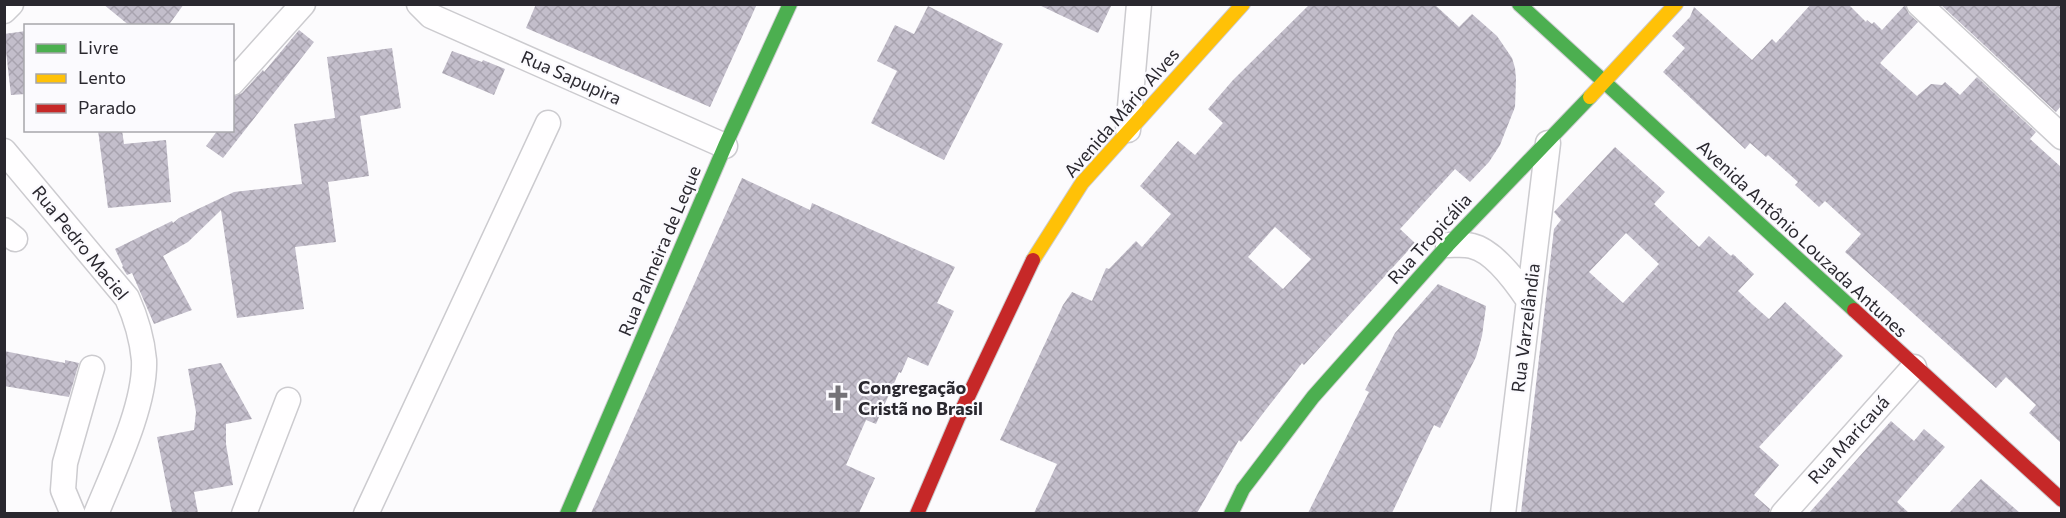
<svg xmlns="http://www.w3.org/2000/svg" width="2066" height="518" viewBox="0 0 2066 518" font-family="Commissioner,sans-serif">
<defs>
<pattern id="building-cross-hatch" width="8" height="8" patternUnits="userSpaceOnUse" patternTransform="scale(1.5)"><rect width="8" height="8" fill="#c3becb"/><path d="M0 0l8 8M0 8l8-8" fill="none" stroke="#a8a3af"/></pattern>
</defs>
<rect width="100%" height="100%" fill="#fcfbfd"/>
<!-- building -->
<path fill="url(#building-cross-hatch)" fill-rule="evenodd" d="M 103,4 L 184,4 L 168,26 L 130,26 Z
M 536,4 L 757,4 L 710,107 L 526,28 Z
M 1037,4 L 1112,4 L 1098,33 Z
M 1310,4 L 1434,4 L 1459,27 L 1472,14 L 1497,36 L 1512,58 L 1515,68 L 1516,79 L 1515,107 L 1500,145 L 1489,162 L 1470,182 L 1455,169 L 1400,229 L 1415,243 L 1304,365 L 1302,363 L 1241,442 L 1239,440 L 1197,513 L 1034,513 L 1057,464 L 1000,440 L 1063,305 L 1072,292 L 1092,301 L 1106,268 L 1109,269 L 1136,241 L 1142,247 L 1171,214 L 1140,186 L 1178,141 L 1195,155 L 1223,123 L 1208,109 L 1233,80 ZM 1275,227 L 1311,259 L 1283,289 L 1248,257 Z
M 1811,4 L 1848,4 L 1866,22 L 1867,20 L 1872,24 L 1874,22 L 1882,30 L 1905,5 L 1909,14 L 1918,22 L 1880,63 L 1917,96 L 1931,84 L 1942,85 L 1945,82 L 1960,95 L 1977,77 L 2036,132 L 2030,139 L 2061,167 L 2061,443 L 2029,413 L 2036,405 L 2006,377 L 1996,388 L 1845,252 L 1861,234 L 1825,201 L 1819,207 L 1795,185 L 1798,182 L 1768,155 L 1766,157 L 1750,143 L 1745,149 L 1663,72 L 1685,48 L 1672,36 L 1690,17 L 1694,7 L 1752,60 L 1772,39 L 1776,43 Z
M 1940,4 L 2061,4 L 2061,106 L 2056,112 Z
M 928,6 L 1003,44 L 944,160 L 871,123 L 897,71 L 877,61 L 895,25 L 914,34 Z
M 299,30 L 314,42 L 223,158 L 206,146 L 218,130 L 232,130 L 232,97 L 242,93 L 263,70 L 264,72 Z
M 26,31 L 26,94 L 11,95 L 4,34 Z
M 392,48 L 401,108 L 360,116 L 369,176 L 328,182 L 336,242 L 295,247 L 304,309 L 237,318 L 221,210 L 188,242 L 163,256 L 192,310 L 154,324 L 132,273 L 127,275 L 122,267 L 123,266 L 115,249 L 172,221 L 173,223 L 179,218 L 234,192 L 302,184 L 294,124 L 335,118 L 327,57 Z
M 452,51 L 482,62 L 483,60 L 505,69 L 494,95 L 442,73 Z
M 98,130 L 122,130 L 124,144 L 166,140 L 171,202 L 108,208 Z
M 1615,147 L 1665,192 L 1654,204 L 1699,247 L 1709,236 L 1731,256 L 1733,254 L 1754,274 L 1738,291 L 1753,305 L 1769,319 L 1785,302 L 1843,356 L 1759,447 L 1779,465 L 1754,495 L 1770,509 L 1769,513 L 1521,513 L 1554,229 L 1561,220 L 1554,212 ZM 1626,233 L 1659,264 L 1623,303 L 1589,272 Z
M 742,178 L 810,210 L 812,203 L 955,267 L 937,303 L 954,311 L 928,366 L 908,357 L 901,373 L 899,372 L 876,424 L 866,420 L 846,465 L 875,478 L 859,513 L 591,513 Z
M 1438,284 L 1486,306 L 1482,336 L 1476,357 L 1440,428 L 1434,425 L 1392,513 L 1308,513 L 1369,392 L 1365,390 L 1395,333 Z
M 4,351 L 65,363 L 65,360 L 79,363 L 69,397 L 4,386 Z
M 221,363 L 252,419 L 226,424 L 226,444 L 233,485 L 194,492 L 198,513 L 172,513 L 157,437 L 194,430 L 196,412 L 188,369 Z
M 1891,421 L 1914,441 L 1924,429 L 1945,447 L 1897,502 L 1909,513 L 1809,513 Z
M 1981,479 L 1996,492 L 2020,513 L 1949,513 Z"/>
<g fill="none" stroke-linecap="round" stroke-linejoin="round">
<!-- street casing -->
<g stroke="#cccbcf" stroke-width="27">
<path id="street" d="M 419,4 L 431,16 L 725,146
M 1919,4 L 2062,137
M 4,11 L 11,4
M 232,83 L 303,4
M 1128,130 L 1139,4
M 4,151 L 127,298 C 136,318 142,338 144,360 C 146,405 113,472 96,514
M 4,230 L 15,239
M 1448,245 C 1456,245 1465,244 1472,246 C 1494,251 1517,283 1529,301
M 73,514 L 63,490 L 65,463 L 92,368
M 244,514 L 288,400
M 366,514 L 548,123
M 1503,514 L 1548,143
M 1783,514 L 1914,367"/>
</g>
<!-- fast casing -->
<g stroke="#cccbcf" stroke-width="16">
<path id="fast" d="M 1519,4 L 1854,310
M 567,514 L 725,146 L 790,4
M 1231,514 L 1243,489 L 1313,397 L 1448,245 L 1590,97"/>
</g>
<!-- slow casing -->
<g stroke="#cccbcf" stroke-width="16">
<path id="slow" d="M 1590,97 L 1676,4
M 1033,260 L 1082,183 L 1243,4"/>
</g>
<!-- jam casing -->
<g stroke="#cccbcf" stroke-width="16">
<path id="jam" d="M 1854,310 L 2062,500
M 917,514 L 958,418 L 1033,260"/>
</g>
<!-- street -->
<use href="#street" stroke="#fffeff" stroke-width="24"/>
<!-- fast -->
<use href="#fast" stroke="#4caf50" stroke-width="14"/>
<!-- slow -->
<use href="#slow" stroke="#ffc107" stroke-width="14"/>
<!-- jam -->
<use href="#jam" stroke="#c62828" stroke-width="14"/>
</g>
<!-- icons -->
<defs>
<g id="church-bare" transform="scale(2.07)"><path d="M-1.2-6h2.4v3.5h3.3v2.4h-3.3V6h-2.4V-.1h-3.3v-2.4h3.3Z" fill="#747277" stroke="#fbfafe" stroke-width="2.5" paint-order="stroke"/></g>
</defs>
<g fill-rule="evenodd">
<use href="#church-bare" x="838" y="398"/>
</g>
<g text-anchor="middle" stroke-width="4.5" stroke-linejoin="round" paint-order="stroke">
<!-- street labels -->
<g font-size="18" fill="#2a282f" stroke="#fbfafe">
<text transform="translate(571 78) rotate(24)" y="6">Rua Sapupira</text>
<text transform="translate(1122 113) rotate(-49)" y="6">Avenida Mário Alves</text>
<text transform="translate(1430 239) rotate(-48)" y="6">Rua Tropicália</text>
<text transform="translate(1802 239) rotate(43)" y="6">Avenida Antônio Louzada Antunes</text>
<text transform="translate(80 243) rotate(51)" y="6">Rua Pedro Maciel</text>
<text transform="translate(660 251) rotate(-67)" y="6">Rua Palmeira de Leque</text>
<text transform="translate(1526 328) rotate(-83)" y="6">Rua Varzelândia</text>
<text transform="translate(1849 440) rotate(-48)" y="6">Rua Maricauá</text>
</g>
<!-- poi labels -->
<g font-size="18" font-weight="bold" fill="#2a282f" stroke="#fbfafe" text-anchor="start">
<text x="858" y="394">Congregação<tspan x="858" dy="21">Cristã no Brasil</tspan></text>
</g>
</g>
<!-- border -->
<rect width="2066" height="518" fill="none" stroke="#2a282f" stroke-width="12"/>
<!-- legend -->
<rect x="24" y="24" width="210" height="108" fill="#fbfafe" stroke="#a7a6ab" stroke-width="1.5"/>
<rect x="36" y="44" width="30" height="9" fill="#4caf50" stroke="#a7a6ab" stroke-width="1.5"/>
<text x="78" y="54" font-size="18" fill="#2a282f">Livre</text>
<rect x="36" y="74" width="30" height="9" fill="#ffc107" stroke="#a7a6ab" stroke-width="1.5"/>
<text x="78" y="84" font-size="18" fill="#2a282f">Lento</text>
<rect x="36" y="104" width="30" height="9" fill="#c62828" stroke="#a7a6ab" stroke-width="1.5"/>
<text x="78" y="114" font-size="18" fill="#2a282f">Parado</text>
</svg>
